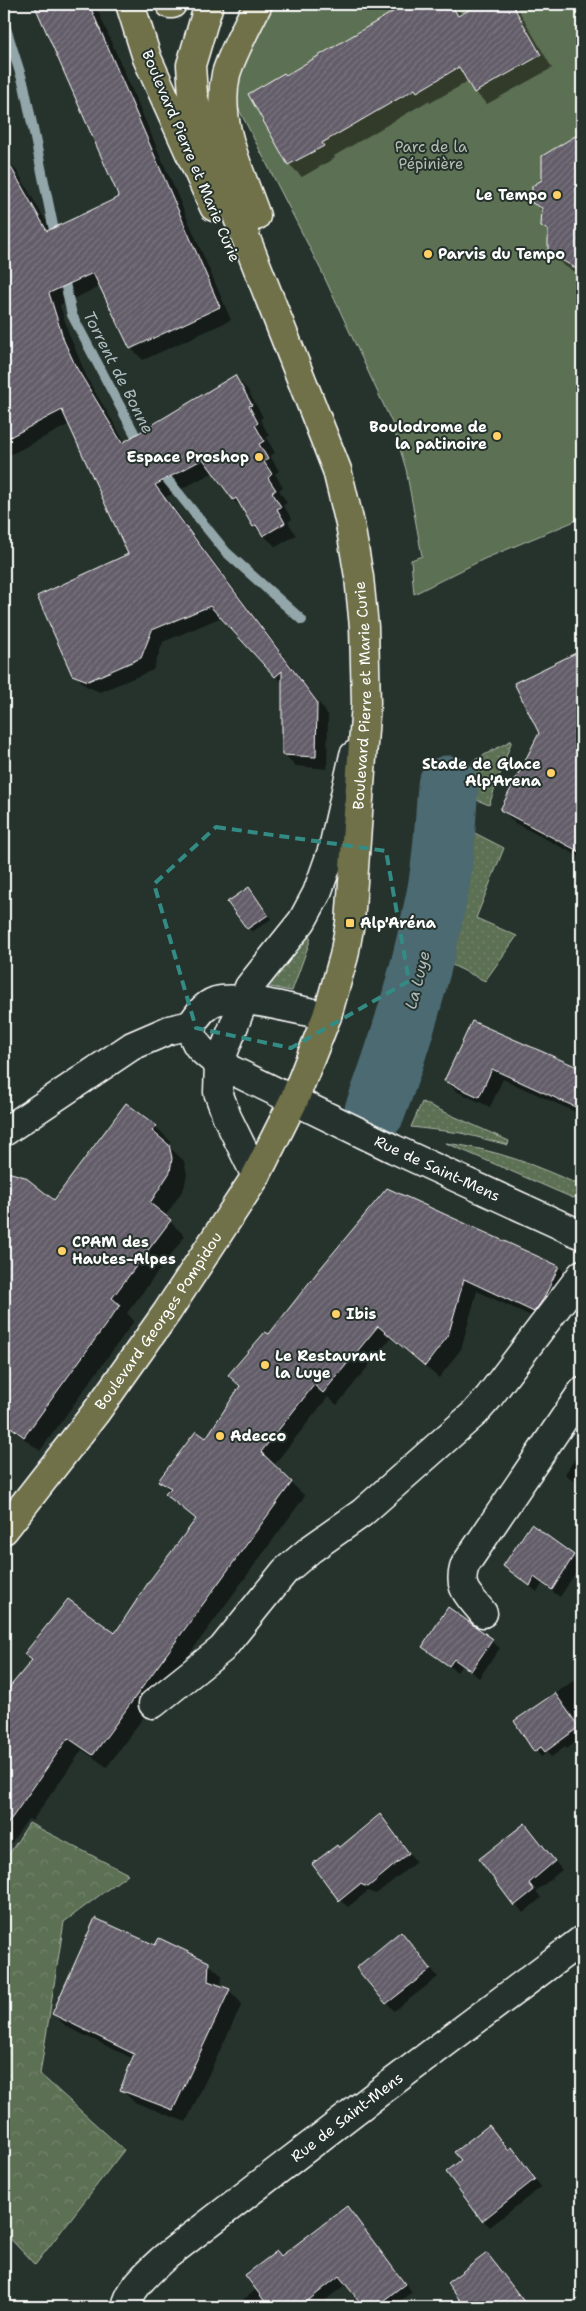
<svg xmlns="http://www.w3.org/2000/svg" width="586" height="2311" viewBox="0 0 586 2311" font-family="'Shantell Sans',sans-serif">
<defs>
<pattern id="grass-dots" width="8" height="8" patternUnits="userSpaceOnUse" patternTransform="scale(1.25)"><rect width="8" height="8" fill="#5b6f53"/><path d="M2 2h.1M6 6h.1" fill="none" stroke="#74856d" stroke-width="1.8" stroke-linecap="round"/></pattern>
<pattern id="forest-crowns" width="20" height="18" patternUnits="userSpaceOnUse" patternTransform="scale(1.25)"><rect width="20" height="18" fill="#5b6f53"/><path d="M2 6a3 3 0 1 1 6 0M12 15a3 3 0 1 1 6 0" fill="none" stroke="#74856d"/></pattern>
<pattern id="building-hatch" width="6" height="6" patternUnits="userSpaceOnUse" patternTransform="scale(1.25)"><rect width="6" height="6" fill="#625d68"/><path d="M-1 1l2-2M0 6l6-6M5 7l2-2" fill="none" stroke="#7a757f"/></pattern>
</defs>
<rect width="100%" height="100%" fill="#26332d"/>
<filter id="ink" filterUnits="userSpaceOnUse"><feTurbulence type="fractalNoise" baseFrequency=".02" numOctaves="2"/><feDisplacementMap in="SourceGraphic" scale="10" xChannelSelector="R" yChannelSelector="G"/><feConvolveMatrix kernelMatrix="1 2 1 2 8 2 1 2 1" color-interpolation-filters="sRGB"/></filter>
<g filter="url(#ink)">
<!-- grass -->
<path fill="url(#grass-dots)" stroke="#adb7a9" d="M 512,740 L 489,805 L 470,797 L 473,761 Z
M 467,829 L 504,848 L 476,918 L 517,936 L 485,981 L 446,962 Z
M 305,936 L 311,938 L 292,991 L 265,986 Z
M 422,1102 L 509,1141 L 508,1145 L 461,1133 L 411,1127 Z
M 446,1143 C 499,1150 534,1165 582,1186 L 578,1197 L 573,1198 Z"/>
<!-- forest -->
<path fill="url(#forest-crowns)" stroke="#adb7a9" d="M 29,1823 L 128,1874 L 64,1922 L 40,2074 L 124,2150 L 35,2265 L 4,2232 L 4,1862 Z"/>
<!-- park -->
<path fill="#5b6f53" stroke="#adb7a9" d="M 269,4 L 582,4 L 582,518 L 484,559 L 414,594 L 411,560 L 422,556 L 406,469 L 392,423 L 321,270 L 228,88 Z"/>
<!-- shadow -->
<path fill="#0007" d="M 34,4 L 95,4 L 231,320 L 143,360 L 131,348 L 101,286 L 60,305 L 69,334 L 88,380 L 125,442 L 235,377 L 247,389 L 263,417 L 260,419 L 269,436 L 266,437 L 275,453 L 270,456 L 279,471 L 275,474 L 283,487 L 279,490 L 287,503 L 283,505 L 292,519 L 288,522 L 296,535 L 276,547 L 254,526 L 245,511 L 233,500 L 214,472 L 166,497 L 328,715 L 327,769 L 296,766 L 284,754 L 283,684 L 222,617 L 163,642 L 153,670 L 100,692 L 86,686 L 74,674 L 129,554 L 70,424 L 4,458 L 4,159 L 17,171 L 51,230 L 120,198 Z
M 409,4 L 456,4 L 462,15 L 483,4 L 515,4 L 552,68 L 487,104 L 475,92 L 469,81 L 430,103 L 428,101 L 334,156 L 335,158 L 302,177 L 289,164 L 249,94 L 286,76 Z
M 582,134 L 582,276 L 563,265 L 549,252 L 549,232 L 543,225 L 543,212 L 534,203 L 543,180 L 543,157 Z
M 582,652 L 582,858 L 515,823 L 502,810 L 541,733 L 516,684 Z
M 253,893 L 271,919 L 252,932 L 229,903 Z
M 473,1022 L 582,1070 L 582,1115 L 503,1079 L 490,1107 L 456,1091 L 446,1080 Z
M 156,1127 L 171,1142 L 168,1146 L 184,1161 L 187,1174 L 184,1188 L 165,1217 L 185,1236 L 127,1313 L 134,1321 L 40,1451 L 4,1423 L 4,1176 L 13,1175 L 55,1202 Z
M 387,1190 L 559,1267 L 572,1280 L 548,1324 L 477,1291 L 461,1349 L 439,1378 L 391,1338 L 337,1405 L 328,1397 L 273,1466 L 305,1496 L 107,1767 L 82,1750 L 32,1821 L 28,1819 L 4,1853 L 4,1696 L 33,1661 L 26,1654 L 115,1635 L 197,1520 L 167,1494 L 170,1491 L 160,1481 L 206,1440 L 241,1387 L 269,1336 Z
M 582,1448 L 582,1495 L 579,1491 L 581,1487 L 565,1474 Z
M 531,1526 L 581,1564 L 560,1597 L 542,1584 L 537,1592 L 505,1566 Z
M 449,1609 L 500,1648 L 479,1678 L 462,1665 L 457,1672 L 424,1647 Z
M 582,1675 L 582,1737 L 567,1749 L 565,1747 L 551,1757 L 547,1752 L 541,1757 L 515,1721 Z
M 387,1823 L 416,1862 L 376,1894 L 368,1891 L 348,1907 L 340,1900 L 339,1849 Z
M 525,1825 L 562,1870 L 536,1891 L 541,1898 L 523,1913 L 481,1859 Z
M 401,1933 L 438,1977 L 394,2011 L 387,2003 Z
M 208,1963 L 222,1976 L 221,1988 L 229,1990 L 242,2004 L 186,2122 L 134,2102 L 121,2089 L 134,2059 L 67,2027 L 53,2014 Z
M 489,2127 L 509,2151 L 511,2149 L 518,2155 L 541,2187 L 490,2227 L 483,2220 L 463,2160 Z
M 347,2207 L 412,2292 L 392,2307 L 365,2307 L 346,2284 L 317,2307 L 233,2307 L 257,2289 L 282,2257 Z
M 487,2255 L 495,2263 L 528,2307 L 467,2307 L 449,2283 Z
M 4,2286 L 8,2291 L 4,2296 Z
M 582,2300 L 582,2307 L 573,2307 Z"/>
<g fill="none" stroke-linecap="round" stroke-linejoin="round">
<!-- stream -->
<path stroke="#93a6aa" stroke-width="10" d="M 4,22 L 24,85 L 56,240
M 63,274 L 72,315 L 141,446
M 159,469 L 226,552 L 302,620"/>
<!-- river -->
<path stroke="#4b6a72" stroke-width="61" d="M 375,1111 C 401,1042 422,971 436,899 C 444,863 445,823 448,786"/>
</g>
<!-- building -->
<path fill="url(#building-hatch)" stroke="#fff" d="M 34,4 L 89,4 L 220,307 L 130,349 L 93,273 L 49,293 L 64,341 L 76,367 L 122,443 L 235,375 L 252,405 L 249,406 L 258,423 L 255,425 L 264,441 L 259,444 L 268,459 L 264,462 L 272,474 L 268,478 L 276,490 L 272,492 L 281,507 L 277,509 L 285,523 L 263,536 L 256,525 L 253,527 L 236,498 L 233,500 L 203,459 L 155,485 L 317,702 L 316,757 L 282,755 L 282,671 L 275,677 L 210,606 L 152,630 L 141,658 L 88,681 L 72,675 L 37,596 L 128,554 L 62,410 L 4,440 L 4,155 L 47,231 L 119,197 Z
M 406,4 L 451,4 L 458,16 L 480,4 L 512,4 L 541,55 L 474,93 L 459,67 L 417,92 L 415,89 L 322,143 L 324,146 L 288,165 L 248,94 L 284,73 L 286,75 Z
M 582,132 L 582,272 L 548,252 L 548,230 L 541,226 L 542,208 L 532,203 L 532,186 L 542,180 L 542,156 Z
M 582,650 L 582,853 L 500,810 L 539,733 L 514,683 Z
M 249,887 L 268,915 L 247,929 L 227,902 Z
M 472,1021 L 582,1069 L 582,1110 L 492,1069 L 479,1097 L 444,1081 Z
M 126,1103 L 157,1126 L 152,1131 L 169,1145 L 172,1158 L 170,1172 L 150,1203 L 171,1220 L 112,1298 L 120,1305 L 24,1437 L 4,1422 L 4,1171 L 25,1177 L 54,1200 Z
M 387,1188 L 559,1266 L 544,1298 L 534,1312 L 464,1279 L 448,1336 L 425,1366 L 378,1326 L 323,1393 L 314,1385 L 261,1452 L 292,1482 L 93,1755 L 68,1738 L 4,1829 L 4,1694 L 32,1660 L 24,1654 L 68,1599 L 115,1633 L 150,1580 L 196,1519 L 165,1494 L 171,1488 L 158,1481 L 196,1431 L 206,1438 L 240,1386 L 228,1375 L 265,1332 L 269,1334 L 319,1270 Z
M 531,1524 L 574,1555 L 552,1590 L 534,1577 L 530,1586 L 503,1566 Z
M 448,1607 L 493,1639 L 471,1671 L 454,1659 L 449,1666 L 422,1647 Z
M 555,1693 L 579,1727 L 545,1752 L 541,1747 L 534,1752 L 514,1721 Z
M 380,1814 L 409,1853 L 368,1887 L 360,1884 L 339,1901 L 312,1864 L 337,1845 L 339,1848 Z
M 525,1823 L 555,1861 L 529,1883 L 534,1890 L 514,1906 L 479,1859 Z
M 95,1918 L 155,1945 L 159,1938 L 209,1962 L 208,1981 L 230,1989 L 173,2110 L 120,2090 L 134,2054 L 52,2014 Z
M 401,1931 L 431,1969 L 386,2004 L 356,1968 Z
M 489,2125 L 508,2150 L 512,2147 L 535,2179 L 482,2221 L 446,2172 L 461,2160 L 454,2152 Z
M 347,2206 L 405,2284 L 375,2307 L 364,2307 L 339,2276 L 300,2307 L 269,2307 L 245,2275 L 277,2251 L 281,2256 Z
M 487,2253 L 528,2307 L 465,2307 L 447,2283 Z"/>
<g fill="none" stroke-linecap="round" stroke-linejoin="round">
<!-- minor casing -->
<g stroke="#fff" stroke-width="31">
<g id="minor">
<path id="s1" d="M 191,1025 C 193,1046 203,1052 219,1064 L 394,1149 L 582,1235"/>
<path d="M 191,1025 C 197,1016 204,1005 216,1001 C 239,994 301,1011 327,1016"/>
<path d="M 4,1132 L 132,1046 L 169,1030 L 191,1025"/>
<path d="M 256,1176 L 227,1117 L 218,1092 L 219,1064 L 249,987 L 302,921 L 317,893 L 333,848 L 354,755"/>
<path d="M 483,1613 C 469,1595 457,1589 465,1565 L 582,1392"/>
<path d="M 153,1704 L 222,1649 L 285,1571 L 311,1549 L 362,1513 L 475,1413 L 489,1397 L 582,1274"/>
<path id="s2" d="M 126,2307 C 130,2287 151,2270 165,2257 L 381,2091 L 582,1940"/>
</g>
</g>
<!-- major casing -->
<g stroke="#fff" stroke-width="31">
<g id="major">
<path d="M 130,4 L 147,58 L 214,207"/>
<path d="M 170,4 L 172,4"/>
<path d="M 256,216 C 240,170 215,124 226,74 C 231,56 249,22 258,4"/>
<path id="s3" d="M 4,1530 L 96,1412 L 167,1312 L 256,1176 L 294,1100 L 327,1016 L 344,956 L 350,923 L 366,703 L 364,627 L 359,577 L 350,524 L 337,470 L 201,124 L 193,95 L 191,65 L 209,4"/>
</g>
</g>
<!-- minor -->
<use href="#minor" stroke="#26332d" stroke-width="28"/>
<!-- major -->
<use href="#major" stroke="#6f714a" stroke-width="28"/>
</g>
</g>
<!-- marked area -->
<path fill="none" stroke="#338b84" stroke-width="4" stroke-dasharray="10 6" stroke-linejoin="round" d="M 216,827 L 386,851 L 409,981 L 291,1048 L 196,1028 L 154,884 Z"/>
<!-- markers -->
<g fill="#ffd166" stroke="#26332d" stroke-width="2">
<circle cx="557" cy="195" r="5"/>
<circle cx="428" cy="254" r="5"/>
<circle cx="497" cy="436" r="5"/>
<circle cx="259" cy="457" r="5"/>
<circle cx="551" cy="773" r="5"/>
<rect x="345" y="918" width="10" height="10" rx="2.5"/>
<circle cx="62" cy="1251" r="5"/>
<circle cx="336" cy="1314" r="5"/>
<circle cx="265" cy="1365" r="5"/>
<circle cx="220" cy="1436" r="5"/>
</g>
<g text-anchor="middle" stroke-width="4" stroke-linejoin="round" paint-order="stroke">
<!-- park labels -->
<g font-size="15" fill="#b5beb2" stroke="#26332d">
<text x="431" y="152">Parc de la<tspan x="431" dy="17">Pépinière</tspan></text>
</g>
<!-- street labels -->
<g font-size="15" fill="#fff" stroke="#26332d">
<text transform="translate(191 156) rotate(67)" y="5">Boulevard Pierre et Marie Curie</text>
<text dy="5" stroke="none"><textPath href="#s3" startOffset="934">Boulevard Pierre et Marie Curie</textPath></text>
<text dy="5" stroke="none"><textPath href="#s1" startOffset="292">Rue de Saint-Mens</textPath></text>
<text dy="5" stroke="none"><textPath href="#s3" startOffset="260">Boulevard Georges Pompidou</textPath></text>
<text dy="5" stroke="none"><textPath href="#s2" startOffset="294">Rue de Saint-Mens</textPath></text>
</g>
<!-- poi labels -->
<g font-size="15" font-weight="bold" fill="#fff" stroke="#26332d" text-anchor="start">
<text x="547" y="200" text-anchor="end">Le Tempo</text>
<text x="438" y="259">Parvis du Tempo</text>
<text x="487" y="432" text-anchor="end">Boulodrome de<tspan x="487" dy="17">la patinoire</tspan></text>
<text x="249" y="462" text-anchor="end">Espace Proshop</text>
<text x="541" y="769" text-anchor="end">Stade de Glace<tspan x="541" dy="17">Alp'Arena</tspan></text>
<text x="360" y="928">Alp'Aréna</text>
<text x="72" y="1247">CPAM des<tspan x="72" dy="17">Hautes-Alpes</tspan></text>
<text x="346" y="1319">Ibis</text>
<text x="275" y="1361">Le Restaurant<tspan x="275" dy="17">la Luye</tspan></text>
<text x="230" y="1441">Adecco</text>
</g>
<!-- water labels -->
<g font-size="16" font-style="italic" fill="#aebcc0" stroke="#26332d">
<text transform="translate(119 372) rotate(63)" y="6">Torrent de Bonne</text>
<text transform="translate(417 980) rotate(-76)" y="6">La Luye</text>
</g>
</g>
<!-- margin -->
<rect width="586" height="2311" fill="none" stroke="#26332d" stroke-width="20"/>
<rect x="10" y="10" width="566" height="2291" fill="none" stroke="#fff" stroke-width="2" filter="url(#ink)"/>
</svg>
